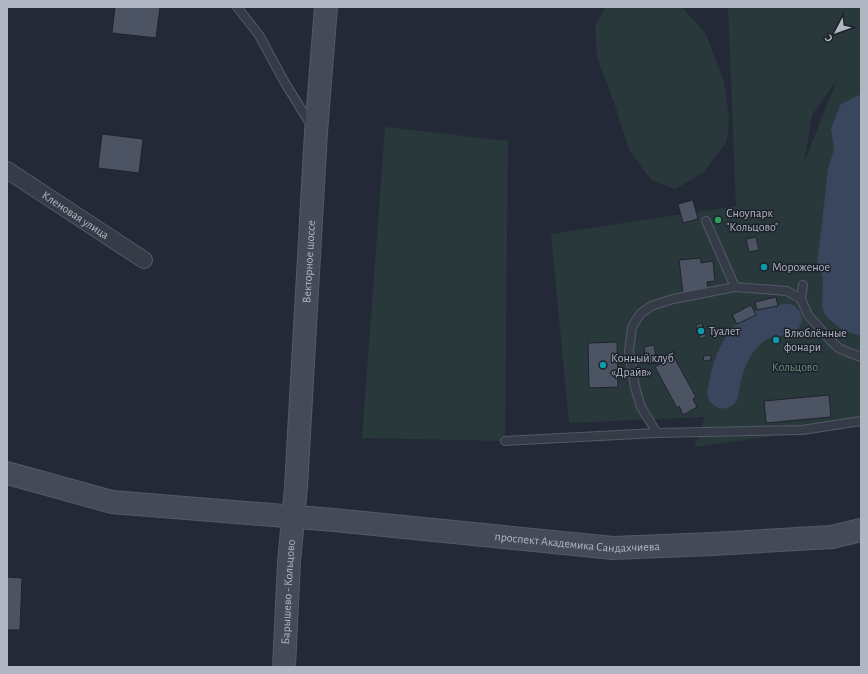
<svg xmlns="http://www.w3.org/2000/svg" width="868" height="674" viewBox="0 0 868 674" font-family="'Alegreya Sans',sans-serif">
<rect width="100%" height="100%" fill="#232936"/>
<!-- green -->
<path fill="#29393b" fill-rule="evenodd" d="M 606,7 L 682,7 L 706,34 L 724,82 L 729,118 L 727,141 L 703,173 L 675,189 L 651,180 L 629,150 L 616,108 L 597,57 L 595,25 Z
M 728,7 L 861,7 L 861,424 L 694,447 L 705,417 L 569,423 L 551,234 L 736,206 ZM 836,81 L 836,82 L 804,163 L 812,115 Z
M 385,127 L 508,141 L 505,441 L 362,438 Z"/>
<!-- water -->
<path fill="#3a465d" d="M 861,94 L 861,336 L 842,330 L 825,315 L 822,306 L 823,277 L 817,263 L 822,224 L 828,169 L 834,150 L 831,128 L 841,104 Z"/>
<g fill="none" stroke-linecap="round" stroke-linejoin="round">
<!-- river -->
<path stroke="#3a465d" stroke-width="31" d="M 723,393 C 726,368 736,339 759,326 C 766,322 778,321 786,319"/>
</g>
<!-- building -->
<path fill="#4c5362" stroke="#1e232d" d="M 115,7 L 160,7 L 156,38 L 112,33 Z
M 102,134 L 143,139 L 139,173 L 98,168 Z
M 693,200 L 698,219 L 683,223 L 678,204 Z
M 756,237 L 759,250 L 749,252 L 746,239 Z
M 701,258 L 701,263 L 713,261 L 715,281 L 707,282 L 708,290 L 683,293 L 679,260 Z
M 761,264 L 768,264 L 768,270 L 761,271 Z
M 776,297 L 778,306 L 757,310 L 755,302 Z
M 751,305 L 756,315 L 737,324 L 732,315 Z
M 702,323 L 706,337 L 700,339 L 696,325 Z
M 617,342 L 618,387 L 589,388 L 588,343 Z
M 654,345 L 657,363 L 647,364 L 644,347 Z
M 711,355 L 711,360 L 704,361 L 703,356 Z
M 674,357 L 696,397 L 693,399 L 697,407 L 683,415 L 679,406 L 677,408 L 655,367 Z
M 829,395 L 831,417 L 766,423 L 764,401 Z
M 7,577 L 22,578 L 20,630 L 7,630 Z"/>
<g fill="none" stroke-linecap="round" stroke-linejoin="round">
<!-- lane casing -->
<g stroke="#545965" stroke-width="10">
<path id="lane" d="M 237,7 L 259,35 L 285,83 L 311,125
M 706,221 L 735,287
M 803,285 L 801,299 L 808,315 L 830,340 L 840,349 L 861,357
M 801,299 L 787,291 L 735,287 L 673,299 L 651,306 L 640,314 L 632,327 L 629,351 L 635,387 L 641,407 L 657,433 L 802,430 L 861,421
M 505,441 L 657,433"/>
</g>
<!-- street casing -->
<g stroke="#545965" stroke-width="18">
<g id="street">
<path id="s1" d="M 7,170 L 144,260"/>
</g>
</g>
<!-- secondary casing -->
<g stroke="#545965" stroke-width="24">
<g id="secondary">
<path id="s2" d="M 7,473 L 112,502 L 334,520 L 613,548 L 712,544 L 832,537 L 861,530"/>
<path id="s3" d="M 284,667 L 289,562 L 296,487 L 316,132 L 326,7"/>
</g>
</g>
<!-- lane -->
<use href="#lane" stroke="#363c47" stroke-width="8"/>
<!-- street -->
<use href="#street" stroke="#363c47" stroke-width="16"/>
<!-- secondary -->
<use href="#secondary" stroke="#454a59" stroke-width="22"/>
</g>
<!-- markers -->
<circle fill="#2e9e5b" stroke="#1c212b" stroke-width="1.5" cx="718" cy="220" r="4"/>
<g fill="#0f9aa8" stroke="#1c212b" stroke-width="1.5">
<circle cx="764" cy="267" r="4"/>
<circle cx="701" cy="331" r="4"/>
<circle cx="776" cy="340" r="4"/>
<circle cx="603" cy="365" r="4"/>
</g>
<g text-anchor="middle" stroke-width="3" stroke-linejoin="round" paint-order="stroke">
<!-- poi labels -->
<g font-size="12" fill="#b1b6c3" stroke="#1c212b" text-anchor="start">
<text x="726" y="217">Сноупарк<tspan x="726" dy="14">"Кольцово"</tspan></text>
<text x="772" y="271">Мороженое</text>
<text x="709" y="335">Туалет</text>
<text x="784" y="337">Влюблённые<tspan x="784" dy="14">фонари</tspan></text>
<text x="611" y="362">Конный клуб<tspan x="611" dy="14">«Драйв»</tspan></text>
</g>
<!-- street labels -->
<g font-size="12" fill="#b1b6c3" stroke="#1c212b">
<text dy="4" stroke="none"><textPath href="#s1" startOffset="82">Кленовая улица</textPath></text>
<text dy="4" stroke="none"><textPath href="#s3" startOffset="406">Векторное шоссе</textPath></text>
<text dy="4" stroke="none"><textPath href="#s2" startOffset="576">проспект Академика Сандахчиева</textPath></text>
<text dy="4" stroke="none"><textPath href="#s3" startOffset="75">Барышево - Кольцово</textPath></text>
</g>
<!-- park labels -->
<g font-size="12" fill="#6b9178" stroke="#1c212b">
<text x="795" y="371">Кольцово</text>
</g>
</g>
<!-- border -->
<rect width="868" height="674" fill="none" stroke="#b1b6c3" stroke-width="16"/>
<!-- north arrow -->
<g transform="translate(836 32) rotate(229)" stroke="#1c212b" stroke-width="3" paint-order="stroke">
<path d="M0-3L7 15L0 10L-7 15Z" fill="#b1b6c3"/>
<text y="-6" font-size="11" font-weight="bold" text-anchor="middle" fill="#b1b6c3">С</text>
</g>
</svg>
